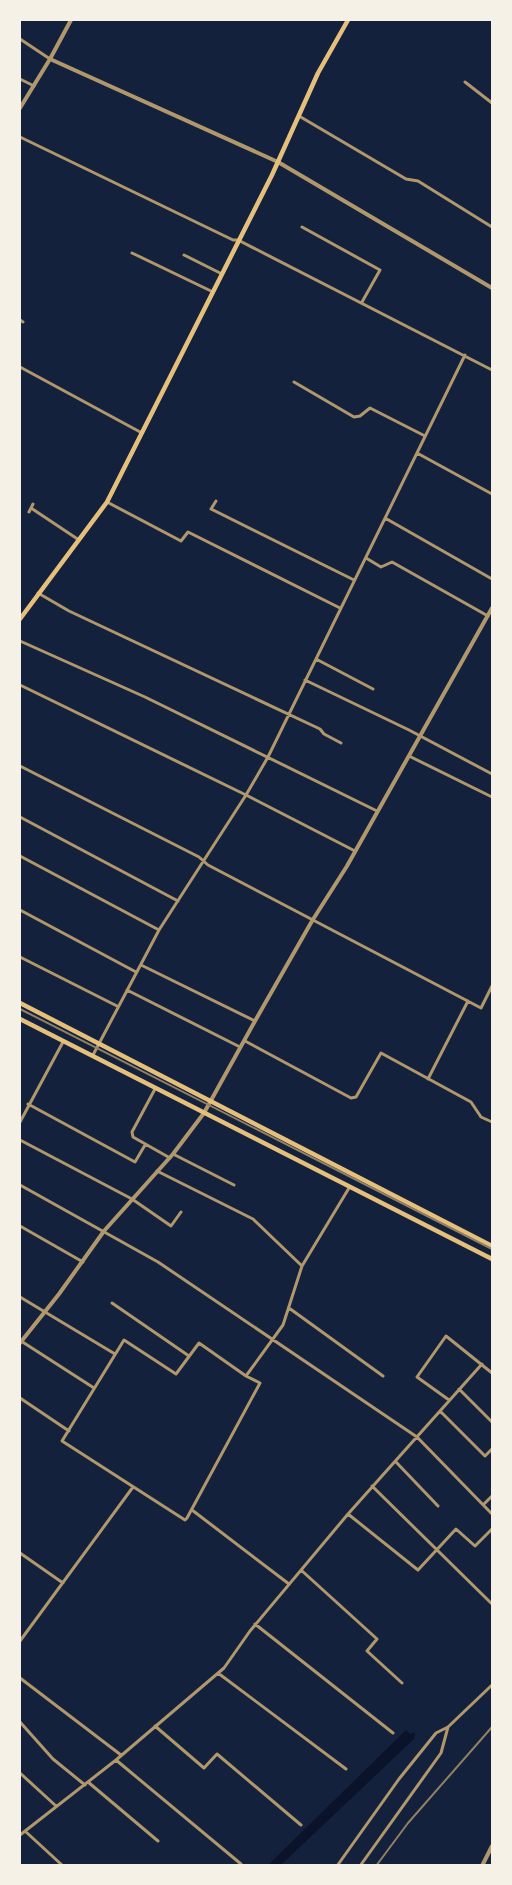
<svg xmlns="http://www.w3.org/2000/svg" width="512" height="1885" viewBox="0 0 512 1885" font-family="'Space Grotesk',sans-serif">
<rect width="100%" height="100%" fill="#14213d"/>
<!-- water -->
<path fill="#0b132b" d="M 406,1730 L 410,1734 L 415,1732 L 414,1739 L 281,1865 L 268,1865 Z"/>
<g fill="none" stroke-linecap="round" stroke-linejoin="round">
<!-- minor -->
<path stroke="#b1986c" stroke-width="3" d="M 20,39 L 50,59
M 20,79 L 34,86
M 465,82 L 492,103
M 299,116 L 406,179 L 418,181 L 492,227
M 20,137 L 233,240 L 238,240 L 492,370
M 302,227 L 380,270 L 362,302
M 132,253 L 213,292
M 184,255 L 222,274
M 20,320 L 23,322
M 20,367 L 142,433
M 294,382 L 354,417 L 360,416 L 370,408 L 425,436
M 417,453 L 492,494
M 216,501 L 211,509 L 354,580
M 107,502 L 181,541 L 188,532 L 340,608
M 31,508 L 79,540
M 29,512 L 33,504
M 385,518 L 492,579
M 366,558 L 381,567 L 392,562 L 488,616
M 38,593 L 69,611 L 320,729 L 324,734 L 341,743
M 20,641 L 145,697 L 377,811
M 316,659 L 373,689
M 305,680 L 409,730 L 492,774
M 20,685 L 246,795 L 355,851
M 409,756 L 492,797
M 20,766 L 199,857 L 208,865 L 481,1008 L 492,986
M 20,817 L 178,901
M 20,856 L 159,930
M 20,910 L 136,972
M 20,957 L 117,1006
M 141,965 L 255,1021
M 127,990 L 240,1047
M 245,1041 L 351,1098 L 356,1097 L 381,1053 L 471,1102 L 481,1117 L 492,1122
M 93,1055 L 159,930 L 246,795 L 268,757 L 465,355
M 428,1079 L 468,1001
M 155,1089 L 132,1132 L 133,1137 L 170,1158
M 28,1104 L 135,1162 L 145,1145
M 20,1122 L 63,1042
M 20,1140 L 132,1199 L 171,1226 L 181,1212
M 173,1154 L 234,1185
M 157,1171 L 253,1219 L 302,1266
M 20,1185 L 158,1262 L 417,1437 L 492,1514
M 20,1226 L 83,1262
M 20,1297 L 115,1354
M 112,1303 L 189,1356
M 289,1308 L 383,1376
M 124,1340 L 176,1374 L 199,1343 L 246,1376 L 260,1383 L 187,1518 L 185,1520 L 62,1441 Z
M 21,1341 L 94,1388
M 246,1376 L 283,1325 L 302,1266 L 349,1188
M 459,1389 L 492,1422
M 20,1398 L 69,1431
M 449,1400 L 417,1377 L 446,1336 L 492,1373
M 440,1411 L 485,1456 L 492,1449
M 396,1462 L 438,1506
M 372,1486 L 492,1604
M 484,1504 L 492,1496
M 192,1510 L 289,1584
M 348,1514 L 418,1570 L 456,1529 L 475,1546 L 492,1529
M 20,1553 L 63,1583
M 301,1570 L 377,1639 L 367,1651 L 402,1683
M 255,1624 L 393,1733
M 20,1641 L 133,1487
M 218,1673 L 346,1769
M 20,1678 L 121,1755
M 20,1722 L 53,1759 L 85,1785
M 155,1726 L 204,1768 L 217,1754 L 301,1825
M 116,1760 L 241,1864
M 20,1773 L 56,1806
M 88,1782 L 158,1841
M 25,1831 L 63,1866
M 20,1835 L 116,1760 L 224,1668 L 250,1631 L 348,1514 L 482,1364
M 337,1866 L 399,1779 L 436,1733 L 448,1727
M 360,1866 L 441,1753 L 448,1727 L 492,1685"/>
<!-- tertiary -->
<path stroke="#b1986c" stroke-width="4" d="M 50,59 L 278,162 L 492,288
M 20,108 L 50,59 L 71,20
M 20,1343 L 59,1294 L 104,1231 L 173,1154 L 204,1113 L 255,1021 L 312,921 L 347,866 L 492,608
M 482,1866 L 492,1846"/>
<!-- primary -->
<path stroke="#e5c07b" stroke-width="4.5" d="M 20,619 L 107,502 L 272,175 L 318,73 L 348,20
M 20,1003 L 492,1246
M 20,1019 L 492,1259"/>
<!-- rail -->
<path stroke="#918062" stroke-width="2" d="M 20,1009 L 492,1249
M 376,1866 L 408,1823 L 492,1727"/>
</g>
<!-- border -->
<rect width="512" height="1885" fill="none" stroke="#f6f1e7" stroke-width="42"/>
</svg>
